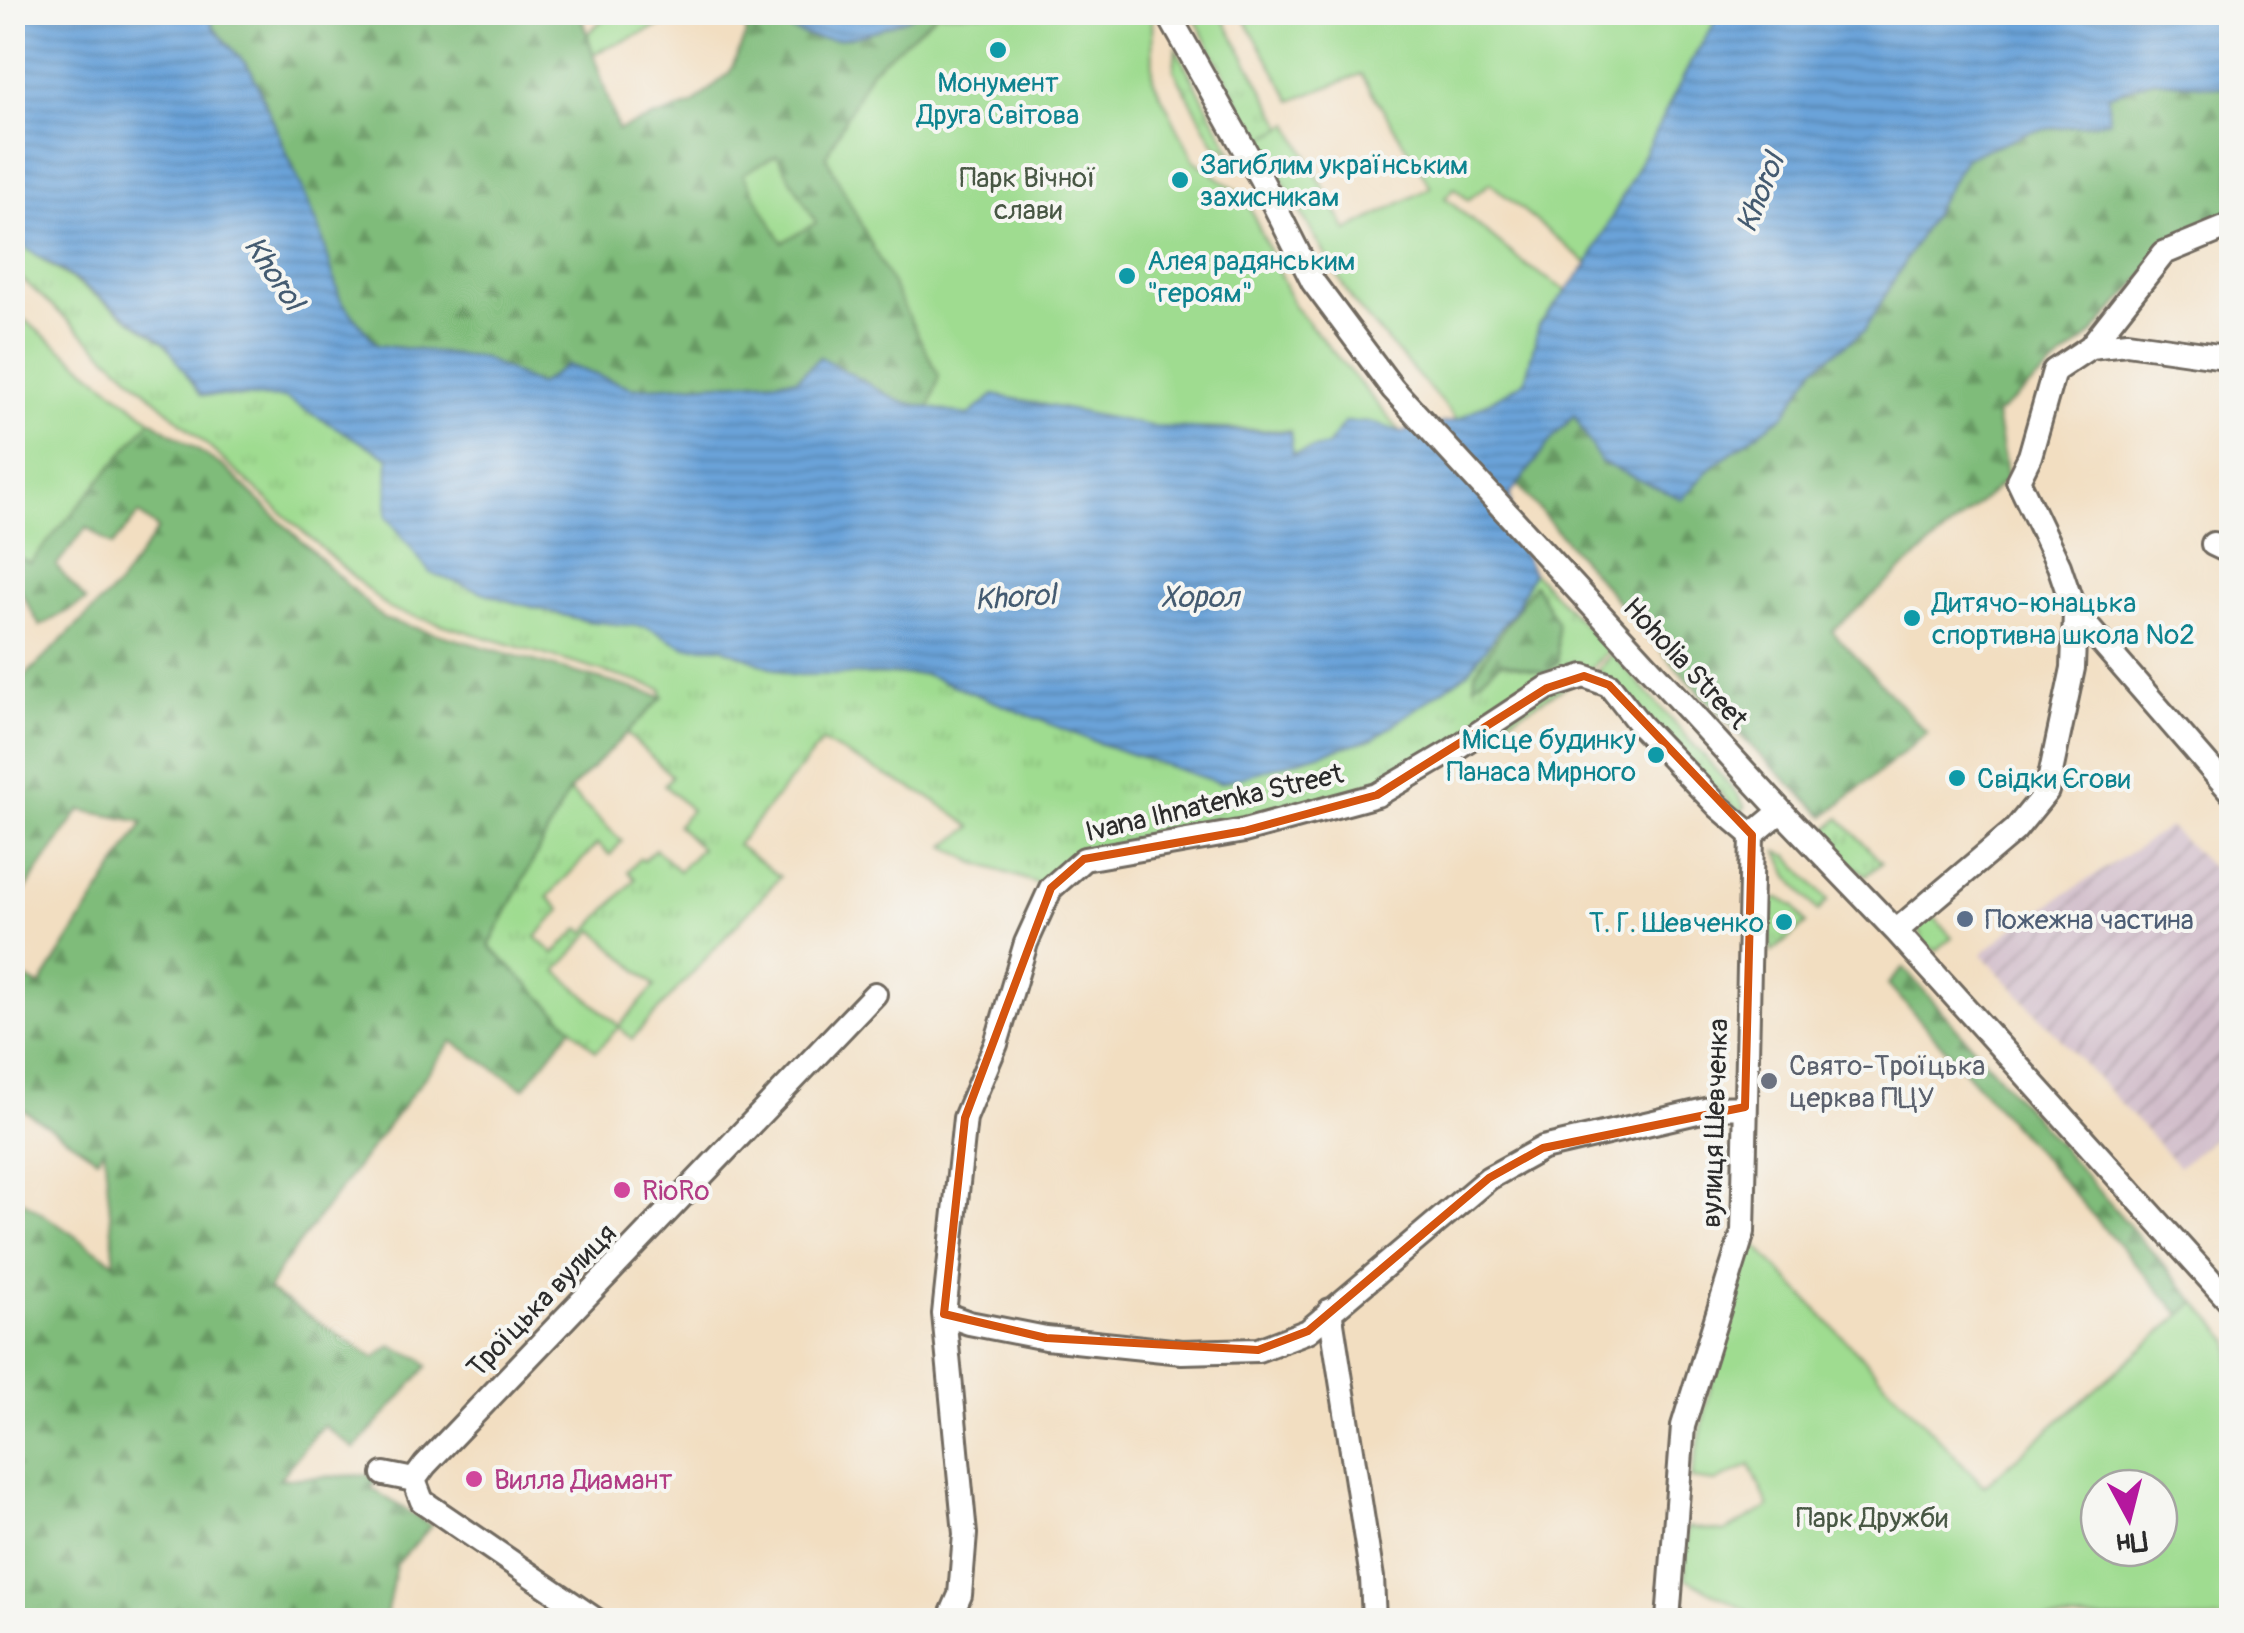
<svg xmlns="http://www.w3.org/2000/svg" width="2244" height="1633" viewBox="0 0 2244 1633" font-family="Pangolin,sans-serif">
<defs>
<pattern id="industrial-furrows" width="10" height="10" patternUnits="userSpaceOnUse" patternTransform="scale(2.5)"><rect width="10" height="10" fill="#d1bdca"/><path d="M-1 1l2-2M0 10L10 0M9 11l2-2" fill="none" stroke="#aa9aa4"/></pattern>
<pattern id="grass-tufts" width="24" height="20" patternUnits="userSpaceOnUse" patternTransform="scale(2.5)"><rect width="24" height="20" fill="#9fdc90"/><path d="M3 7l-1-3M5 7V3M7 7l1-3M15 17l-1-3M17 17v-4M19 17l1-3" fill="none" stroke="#89bd7c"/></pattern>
<pattern id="forest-firs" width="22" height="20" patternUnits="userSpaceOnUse" patternTransform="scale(2.5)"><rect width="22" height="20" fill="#7fbc7a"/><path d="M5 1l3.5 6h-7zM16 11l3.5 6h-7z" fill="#689964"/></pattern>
<pattern id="water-rules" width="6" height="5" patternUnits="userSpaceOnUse" patternTransform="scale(2.5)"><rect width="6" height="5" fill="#6aa3d9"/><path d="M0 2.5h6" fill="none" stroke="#5785b0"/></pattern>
</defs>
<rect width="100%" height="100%" fill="#f6f6f2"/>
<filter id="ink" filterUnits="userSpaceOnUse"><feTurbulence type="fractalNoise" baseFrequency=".01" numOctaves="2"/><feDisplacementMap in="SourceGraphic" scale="20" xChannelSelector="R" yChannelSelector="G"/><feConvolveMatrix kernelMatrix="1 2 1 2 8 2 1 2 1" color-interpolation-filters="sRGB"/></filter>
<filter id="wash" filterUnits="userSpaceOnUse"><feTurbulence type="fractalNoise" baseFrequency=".0048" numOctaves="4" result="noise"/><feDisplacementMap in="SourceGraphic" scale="40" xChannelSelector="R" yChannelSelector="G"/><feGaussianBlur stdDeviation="2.25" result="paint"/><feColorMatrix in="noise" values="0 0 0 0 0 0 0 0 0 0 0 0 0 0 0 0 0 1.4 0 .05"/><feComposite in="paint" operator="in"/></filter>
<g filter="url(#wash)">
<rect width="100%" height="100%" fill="#f2dec1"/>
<!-- industrial -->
<path fill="url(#industrial-furrows)" d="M 2169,827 L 2217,872 L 2232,857 L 2231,1122 L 2179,1167 L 1982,954 L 2013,928 Z"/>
<!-- grass -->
<path fill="url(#grass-tufts)" stroke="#65845e" stroke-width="2.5" fill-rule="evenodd" d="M 610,13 L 610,12 L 690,13 L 593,54 L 587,34 Z
M 1192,13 L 1220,13 L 1284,127 L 1259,141 Z
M 1176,48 L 1233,154 L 1215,145 L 1174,70 Z
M 15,241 L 165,343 L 201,395 L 285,398 L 389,458 L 387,516 L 502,599 L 586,621 L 647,627 L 685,646 L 721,647 L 790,675 L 925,674 L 1098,743 L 1220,783 L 1374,738 L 1468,672 L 1517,606 L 1533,572 L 1608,650 L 1584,676 L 1377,795 L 1084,859 L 1051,888 L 974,862 L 946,846 L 972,827 L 934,800 L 822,742 L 737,845 L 780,877 L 632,1039 L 619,1027 L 596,1051 L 489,947 L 569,791 L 622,841 L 610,855 L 597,844 L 548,897 L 561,910 L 536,937 L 554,954 L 580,928 L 586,932 L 635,879 L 628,871 L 640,858 L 643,861 L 655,849 L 679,871 L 701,848 L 677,825 L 691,810 L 664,785 L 672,776 L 626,733 L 662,697 L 662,689 L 389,609 L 13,271 L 13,243 ZM 594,930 L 655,986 L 619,1026 L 557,971 Z
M 1612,653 L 1738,795 L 1745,807 L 1740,813 L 1598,670 Z
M 1840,818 L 1882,863 L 1867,875 L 1854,867 L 1822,834 Z
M 1778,852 L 1789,856 L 1828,901 L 1818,911 L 1789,876 Z
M 1779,898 L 1795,907 L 1806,924 L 1772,952 L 1768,918 L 1771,902 Z
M 1931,914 L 1952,937 L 1937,950 L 1924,946 L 1919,927 Z"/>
<!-- forest -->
<path fill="url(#forest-firs)" stroke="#557452" stroke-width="2.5" d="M 208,13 L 580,13 L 618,130 L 692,105 L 730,72 L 747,32 L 739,13 L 764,13 L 794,32 L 893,23 L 919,13 L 938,13 L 871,70 L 826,156 L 940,376 L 930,408 L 899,401 L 820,357 L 797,379 L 633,388 L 567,365 L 538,385 L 483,358 L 377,345 L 340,299 L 320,230 L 251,70 L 213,27 Z
M 2153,80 L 2231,88 L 2231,225 L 2164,253 L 2092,334 L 1996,415 L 2007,479 L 1832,631 L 1927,733 L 1825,816 C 1712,715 1616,600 1518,485 L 1552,439 L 1575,415 L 1682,498 L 1712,466 L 1785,414 L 1815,367 L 1864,331 L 1966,157 L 2032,131 L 2108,121 L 2107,95 Z
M 151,420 L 225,468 L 383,619 L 663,697 L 569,791 L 489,946 L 572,1027 L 524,1088 L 452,1041 L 280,1268 L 268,1290 L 375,1358 L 391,1346 L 420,1358 L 428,1366 L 355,1449 L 323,1425 L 279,1479 L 384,1474 L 371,1488 L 431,1526 L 396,1565 L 386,1616 L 389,1620 L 13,1620 L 13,1194 L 115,1263 L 104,1148 L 97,1158 L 13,1103 L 13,972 L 40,986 L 144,822 L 80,810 L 13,908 L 13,688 L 118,586 L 158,529 L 139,514 L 112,546 L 87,527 L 56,566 L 86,601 L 40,626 L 13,577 L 13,555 L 30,563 Z
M 1534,584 L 1557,622 L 1558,662 L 1547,673 L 1502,662 L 1474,684 L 1475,672 Z
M 1904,968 L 2196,1302 L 2181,1315 L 1888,984 Z"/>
<!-- park -->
<path fill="#9fdc90" stroke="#65845e" stroke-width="2.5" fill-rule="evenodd" d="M 1245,12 L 1721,13 L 1692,60 L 1588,264 L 1490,183 L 1468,200 L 1454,188 L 1445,198 L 1527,266 L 1567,291 L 1539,325 L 1525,381 L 1457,420 L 1353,302 L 1259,141 L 1290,124 L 1347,231 L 1431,187 L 1361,74 L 1292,101 L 1242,14 Z
M 938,13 L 1152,13 L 1153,79 L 1194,160 L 1245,197 L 1294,306 L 1401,432 L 1373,423 L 1330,446 L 1292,454 L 1290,431 L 1155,427 L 994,395 L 969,416 L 930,408 L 939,376 L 826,156 L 871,70 Z
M 777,155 L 816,223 L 782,242 L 743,174 Z
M 13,311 L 151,420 L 30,563 L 13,555 Z
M 1743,1232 L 1984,1486 L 2196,1302 L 2231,1341 L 2231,1620 L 1765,1620 L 1685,1578 L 1688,1527 L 1724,1532 L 1769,1507 L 1750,1465 L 1715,1482 L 1691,1479 ZM 2099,1488 L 2159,1488 L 2159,1548 L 2099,1548 Z"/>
<!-- water -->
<path fill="url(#water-rules)" stroke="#4a6782" stroke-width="2.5" d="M 2195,12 L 2231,31 L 2231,88 L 2153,80 L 2108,95 L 2109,121 L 2032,131 L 1966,157 L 1864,331 L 1815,367 L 1785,414 L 1712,466 L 1682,499 L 1600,462 L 1574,415 L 1552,439 L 1510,495 L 1513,534 L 1533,572 L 1517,606 L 1468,672 L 1374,738 L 1220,783 L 1098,743 L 925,674 L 790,675 L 721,647 L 685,647 L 647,627 L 586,621 L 502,599 L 430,573 L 387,516 L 389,458 L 285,398 L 201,395 L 165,343 L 67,274 L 13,240 L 13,13 L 208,13 L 213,27 L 251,70 L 320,230 L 340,299 L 377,345 L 483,358 L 538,385 L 567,365 L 633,388 L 797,379 L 820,357 L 899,401 L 968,416 L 994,395 L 1155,427 L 1290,432 L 1293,454 L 1327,446 L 1345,422 L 1373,423 L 1401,432 L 1457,420 L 1525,381 L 1539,325 L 1588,264 L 1692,60 L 1721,13 Z
M 764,13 L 919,13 C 862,37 818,57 764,13 Z"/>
</g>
<g filter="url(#ink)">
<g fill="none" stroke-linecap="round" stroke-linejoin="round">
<!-- minor casing -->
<g stroke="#716a60" stroke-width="28">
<path id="minor" d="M 1167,12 L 1260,177 L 1313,282 L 1393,389 L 1781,811 L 1896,931 L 2232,1304
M 2090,347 L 2164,253 L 2232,225
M 2213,544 L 2232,553
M 2075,620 L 2088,627 L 2232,793
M 1896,931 L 2015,830 L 2047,791 L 2073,668 L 2075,613 L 2059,566 L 2018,480 L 2030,456 L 2054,371 L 2090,347 L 2127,343 L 2232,358
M 1330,1310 L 1372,1578 L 1374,1620
M 944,1314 L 969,1323 L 1046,1338 L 1182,1352 L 1258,1350 L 1308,1331 L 1489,1178 L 1543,1148 L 1714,1108 L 1745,1107
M 384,1474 L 414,1480
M 596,1620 L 422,1501 L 414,1480 L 425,1465 L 875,994
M 949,1620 L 960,1595 L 965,1534 L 944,1314 L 965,1118 L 996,1044 L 1026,943 L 1051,888 L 1084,859 L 1244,831 L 1377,795 L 1450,752 L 1547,688 L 1584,676 L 1609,685 L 1641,726 L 1719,807 L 1752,835
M 1668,1620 L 1683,1426 L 1743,1232 L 1752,835 L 1781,811"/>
</g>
<!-- minor -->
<use href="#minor" stroke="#fff" stroke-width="22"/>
</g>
</g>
<!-- marked area -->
<path fill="none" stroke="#d5540f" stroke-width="8" stroke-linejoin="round" d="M 1584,676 L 1609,685 L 1752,835 L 1745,1107 L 1543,1148 L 1489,1178 L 1308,1331 L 1258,1350 L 1046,1338 L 944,1314 L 965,1118 L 1051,888 L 1084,859 L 1244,831 L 1377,795 L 1547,688 Z"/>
<!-- markers -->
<g fill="#0f9aa8" stroke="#f6f6f2" stroke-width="4">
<circle cx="998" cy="50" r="10"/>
<circle cx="1180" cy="180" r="10"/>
<circle cx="1127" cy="276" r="10"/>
<circle cx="1912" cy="618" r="10"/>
<circle cx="1656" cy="755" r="10"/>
<circle cx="1957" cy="778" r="10"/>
<circle cx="1784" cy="922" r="10"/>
</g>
<circle fill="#5c6f8a" stroke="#f6f6f2" stroke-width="4" cx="1965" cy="919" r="10"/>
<circle fill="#6b7280" stroke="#f6f6f2" stroke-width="4" cx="1769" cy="1081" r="10"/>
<g fill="#d1479c" stroke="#f6f6f2" stroke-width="4">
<circle cx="622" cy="1190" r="10"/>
<circle cx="474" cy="1479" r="10"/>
</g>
<g text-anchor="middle" stroke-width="8" stroke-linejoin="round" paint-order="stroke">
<!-- culture labels -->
<g font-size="28" fill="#0d838f" stroke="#f6f6f2" text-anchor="start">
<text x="998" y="92" text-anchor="middle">Монумент<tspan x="998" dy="32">Друга Світова</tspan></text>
<text x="1200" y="174">Загиблим українським<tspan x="1200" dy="32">захисникам</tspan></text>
<text x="1147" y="270">Алея радянським<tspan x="1147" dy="32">"героям"</tspan></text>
<text x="1932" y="612">Дитячо-юнацька<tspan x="1932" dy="32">спортивна школа №2</tspan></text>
<text x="1636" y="749" text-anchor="end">Місце будинку<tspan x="1636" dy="32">Панаса Мирного</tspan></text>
<text x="1977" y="788">Свідки Єгови</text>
<text x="1764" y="932" text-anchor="end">Т. Г. Шевченко</text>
</g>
<!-- park labels -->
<g font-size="28" fill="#485744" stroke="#f6f6f2">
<text x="1028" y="187">Парк Вічної<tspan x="1028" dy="32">слави</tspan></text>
<text x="1872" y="1527">Парк Дружби</text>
</g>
<!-- street labels -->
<g font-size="28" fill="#2b2b2b" stroke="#f6f6f2">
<text transform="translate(1686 663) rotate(47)" y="10">Hoholia Street</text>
<text transform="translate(1214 802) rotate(-13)" y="10">Ivana Ihnatenka Street</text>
<text transform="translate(1714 1123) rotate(-88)" y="10">вулиця Шевченка</text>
<text transform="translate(541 1300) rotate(-46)" y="10">Троїцька вулиця</text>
</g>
<!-- service labels -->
<g font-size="28" fill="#4e5e75" stroke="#f6f6f2" text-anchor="start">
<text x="1985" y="929">Пожежна частина</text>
</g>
<!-- worship labels -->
<g font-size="28" fill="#5b616d" stroke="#f6f6f2" text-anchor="start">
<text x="1789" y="1075">Свято-Троїцька<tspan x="1789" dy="32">церква ПЦУ</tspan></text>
</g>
<!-- hotel labels -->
<g font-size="28" fill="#b23c85" stroke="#f6f6f2" text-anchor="start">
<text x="642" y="1200">RioRo</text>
<text x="494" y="1489">Вилла Диамант</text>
</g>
<!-- water labels -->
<g font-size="30" font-style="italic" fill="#445b71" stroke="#f6f6f2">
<text transform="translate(1760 193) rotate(-68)" y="10">Khorol</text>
<text transform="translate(274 273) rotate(56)" y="10">Khorol</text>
<text transform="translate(1015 597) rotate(-4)" y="10">Khorol</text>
<text x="1200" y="607">Хорол</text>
</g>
</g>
<!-- margin -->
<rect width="2244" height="1633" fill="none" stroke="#f6f6f2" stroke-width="50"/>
<!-- north arrow -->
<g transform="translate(2129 1518) rotate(173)"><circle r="48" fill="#f6f6f2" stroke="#a5a5a2" stroke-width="2.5"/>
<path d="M0-8L18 38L0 25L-18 38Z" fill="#b5179e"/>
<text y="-15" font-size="28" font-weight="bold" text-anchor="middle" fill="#2b2b2b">Пн</text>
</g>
</svg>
